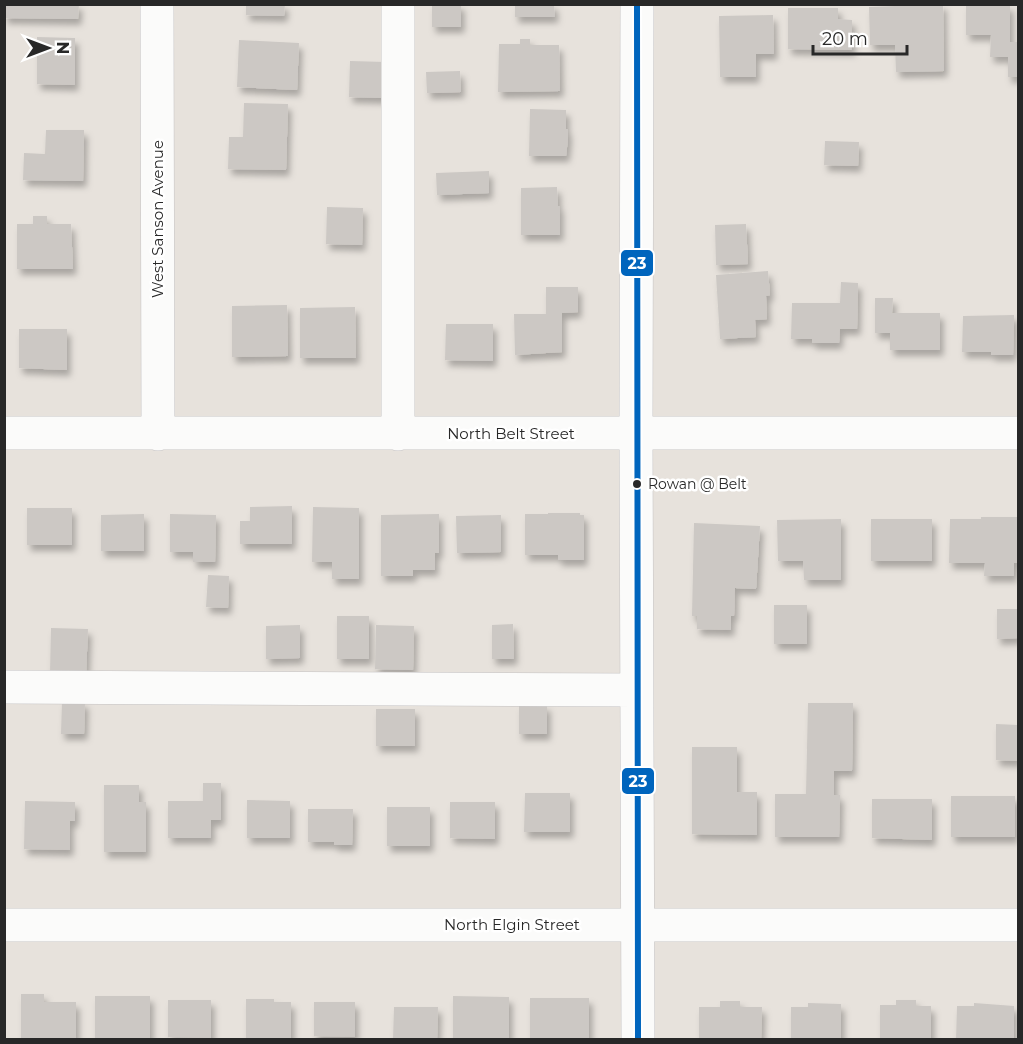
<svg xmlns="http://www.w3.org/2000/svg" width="1023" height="1044" viewBox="0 0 1023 1044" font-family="Montserrat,sans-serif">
<defs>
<filter id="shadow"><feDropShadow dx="3.5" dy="6" stdDeviation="3" flood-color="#0004"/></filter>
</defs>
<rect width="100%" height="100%" fill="#e7e2dc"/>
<!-- building -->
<path fill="#ccc8c4" filter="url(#shadow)" d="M 4,4 L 79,4 L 78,19 L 4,18 Z
M 246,4 L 285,4 L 284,16 L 246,15 Z
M 432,4 L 461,4 L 461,27 L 432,27 Z
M 515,4 L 554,4 L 555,17 L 515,17 Z
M 895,4 L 943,4 L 944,71 L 896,72 L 895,45 L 870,45 L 869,7 L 895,6 Z
M 966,5 L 1010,5 L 1010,42 L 1018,42 L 1018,77 L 1008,77 L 1008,57 L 990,57 L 991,35 L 966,35 Z
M 788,8 L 838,8 L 838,19 L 852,20 L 852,50 L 788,49 Z
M 773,15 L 774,54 L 756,54 L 756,77 L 720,77 L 719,16 Z
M 37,37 L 75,38 L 75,85 L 37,84 Z
M 520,39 L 530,39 L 530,45 L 559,45 L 560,91 L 498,92 L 499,44 L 520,44 Z
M 239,40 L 299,43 L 297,90 L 237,87 Z
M 350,61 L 386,62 L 385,98 L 349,97 Z
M 460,71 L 461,92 L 427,93 L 426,72 Z
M 244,103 L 288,104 L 286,170 L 228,169 L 229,137 L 243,137 Z
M 530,109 L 566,110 L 566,129 L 568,129 L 568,139 L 566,156 L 529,156 Z
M 46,130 L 84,130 L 83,181 L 23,180 L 24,153 L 45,154 Z
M 825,141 L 859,142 L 858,166 L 824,165 Z
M 489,171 L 489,193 L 437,195 L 436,173 Z
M 557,187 L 558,206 L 560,206 L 560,235 L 521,235 L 521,188 Z
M 327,207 L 363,208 L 362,245 L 326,244 Z
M 33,216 L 47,216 L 47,224 L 71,224 L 73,269 L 17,269 L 17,224 L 33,224 Z
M 746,224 L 748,264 L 716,265 L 715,225 Z
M 768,271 L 770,295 L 766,296 L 767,319 L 755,320 L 756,337 L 720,339 L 716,275 Z
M 841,282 L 858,283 L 857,329 L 840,329 L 839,343 L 812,343 L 812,339 L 791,339 L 792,303 L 840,303 Z
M 546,287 L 578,287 L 578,312 L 562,313 L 562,352 L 515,355 L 514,314 L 546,314 Z
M 875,298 L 893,298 L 892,313 L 940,313 L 940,350 L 890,350 L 890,333 L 875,333 Z
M 287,305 L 288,356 L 232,357 L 232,306 Z
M 355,307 L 356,358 L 300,358 L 300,308 Z
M 1014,315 L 1013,355 L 991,355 L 991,352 L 962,352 L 963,316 Z
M 446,324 L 493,324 L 493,361 L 445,360 Z
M 19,329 L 67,329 L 67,370 L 19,368 Z
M 292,506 L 292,544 L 240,544 L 240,521 L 250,521 L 250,507 Z
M 313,507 L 359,508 L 359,579 L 332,579 L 332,562 L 312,562 Z
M 27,508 L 72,508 L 72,545 L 27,545 Z
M 548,513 L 580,513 L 580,515 L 584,515 L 584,560 L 558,560 L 558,555 L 525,555 L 525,514 L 548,514 Z
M 144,514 L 144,551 L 101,551 L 101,515 Z
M 170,514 L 216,515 L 215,562 L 193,562 L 193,552 L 170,552 Z
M 439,514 L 439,553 L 435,553 L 435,570 L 413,570 L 413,576 L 381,576 L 381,515 Z
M 501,515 L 501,552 L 457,553 L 456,516 Z
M 981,517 L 1017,517 L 1017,563 L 1014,563 L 1014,576 L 984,576 L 985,563 L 949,563 L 950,519 L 981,519 Z
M 841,519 L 841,580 L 804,580 L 803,561 L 778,561 L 777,520 Z
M 871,519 L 932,519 L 932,561 L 871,561 Z
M 694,523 L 760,526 L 756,589 L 735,588 L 734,616 L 731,616 L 731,630 L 697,629 L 697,616 L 692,616 Z
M 208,575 L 229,576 L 228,608 L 206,607 Z
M 774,605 L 807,605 L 807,644 L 774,644 Z
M 997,609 L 1018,609 L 1018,638 L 997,639 Z
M 337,616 L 369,616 L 369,659 L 337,659 Z
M 513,624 L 514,659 L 492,659 L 492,625 Z
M 300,625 L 300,658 L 266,659 L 266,626 Z
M 376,625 L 414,626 L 413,670 L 375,669 Z
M 51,628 L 88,629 L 86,675 L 50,674 Z
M 62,701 L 85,702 L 84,734 L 61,734 Z
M 808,703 L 853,703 L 852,771 L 834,771 L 834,795 L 840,795 L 839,837 L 775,837 L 775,794 L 806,794 Z
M 519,705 L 547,705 L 547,734 L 519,734 Z
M 376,709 L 415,709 L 415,746 L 376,746 Z
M 996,724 L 1018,725 L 1018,761 L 996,760 Z
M 692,747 L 737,747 L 737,792 L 757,792 L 757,835 L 692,834 Z
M 203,783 L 221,783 L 221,820 L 211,820 L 211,838 L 168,838 L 168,801 L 203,801 Z
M 104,785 L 139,785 L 139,802 L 146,802 L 146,852 L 104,852 Z
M 525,793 L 570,793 L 570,832 L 524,832 Z
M 951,796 L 1015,796 L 1015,837 L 951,837 Z
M 872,799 L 932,799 L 932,840 L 872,838 Z
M 247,800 L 290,801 L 290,838 L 247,838 Z
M 25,801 L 75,802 L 75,821 L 70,821 L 70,850 L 24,849 Z
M 450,802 L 495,802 L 495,839 L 450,838 Z
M 387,807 L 430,807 L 430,846 L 387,846 Z
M 308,809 L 353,809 L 352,845 L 334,845 L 334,842 L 308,842 Z
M 21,994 L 44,994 L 44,1002 L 76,1002 L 76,1038 L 21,1038 Z
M 95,996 L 150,996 L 150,1040 L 95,1038 Z
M 453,996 L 509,997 L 509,1038 L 453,1040 Z
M 530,998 L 589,998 L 589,1040 L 530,1038 Z
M 246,999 L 274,999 L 274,1002 L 291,1002 L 291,1038 L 246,1038 Z
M 168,1000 L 211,1000 L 211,1038 L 168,1037 Z
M 896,1000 L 916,1000 L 916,1006 L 931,1006 L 931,1040 L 880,1040 L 880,1005 L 896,1005 Z
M 720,1001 L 740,1001 L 740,1007 L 762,1007 L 761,1040 L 699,1040 L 699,1007 L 720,1007 Z
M 314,1002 L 355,1002 L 355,1037 L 314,1036 Z
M 808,1003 L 841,1004 L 841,1040 L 791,1040 L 791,1007 L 808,1007 Z
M 974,1003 L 1014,1006 L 1014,1040 L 956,1040 L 957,1006 L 974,1006 Z
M 394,1007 L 438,1007 L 437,1040 L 393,1040 Z"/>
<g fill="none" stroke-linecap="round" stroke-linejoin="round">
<!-- minor casing -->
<g stroke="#c4c2c3" stroke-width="34">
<path id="minor" d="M 157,4 L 158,434
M 398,4 L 398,434
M 637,4 L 636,433 L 638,1040
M 4,433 L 1018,433
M 4,687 L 636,690
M 4,925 L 1018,925"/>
</g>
<!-- minor -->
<use href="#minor" stroke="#fbfbfa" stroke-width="33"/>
<!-- bus-1 casing -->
<g stroke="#fff" stroke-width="10">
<path id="bus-1" d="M 637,4 L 638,1040"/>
</g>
<!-- bus-1 -->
<use href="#bus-1" stroke="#0065bd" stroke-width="6"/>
</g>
<!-- markers -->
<circle fill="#282828" stroke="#fff" stroke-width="2" cx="637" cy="484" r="5"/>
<g text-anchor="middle" stroke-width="5" stroke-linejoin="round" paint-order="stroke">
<!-- bus labels -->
<g font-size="14" fill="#282828" stroke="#fff" text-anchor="start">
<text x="648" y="489">Rowan @ Belt</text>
</g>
<!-- street labels -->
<g font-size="15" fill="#282828" stroke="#fff">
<text transform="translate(158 219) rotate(-90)" y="5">West Sanson Avenue</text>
<text x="511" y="439">North Belt Street</text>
<text x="512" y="930">North Elgin Street</text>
</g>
</g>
<g stroke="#fff" stroke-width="2">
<rect x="620" y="249" width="34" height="28" rx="6" fill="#0065bd"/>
<rect x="621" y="767" width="34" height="28" rx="6" fill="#0065bd"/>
</g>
<g font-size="16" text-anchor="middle" font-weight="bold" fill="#fff">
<text x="637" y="269">23</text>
<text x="638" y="787">23</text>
</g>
<!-- border -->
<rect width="1023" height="1044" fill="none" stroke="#282828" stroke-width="12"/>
<!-- north arrow -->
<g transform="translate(48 48) rotate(90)" stroke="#ffffff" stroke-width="4.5" paint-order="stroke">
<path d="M0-4.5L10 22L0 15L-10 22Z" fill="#282828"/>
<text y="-9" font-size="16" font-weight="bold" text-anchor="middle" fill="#282828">N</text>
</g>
<!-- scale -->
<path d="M813 45v9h94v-9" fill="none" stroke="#282828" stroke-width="3"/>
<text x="822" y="45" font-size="18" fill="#282828" stroke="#ffffff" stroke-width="4.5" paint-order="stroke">20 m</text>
</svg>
